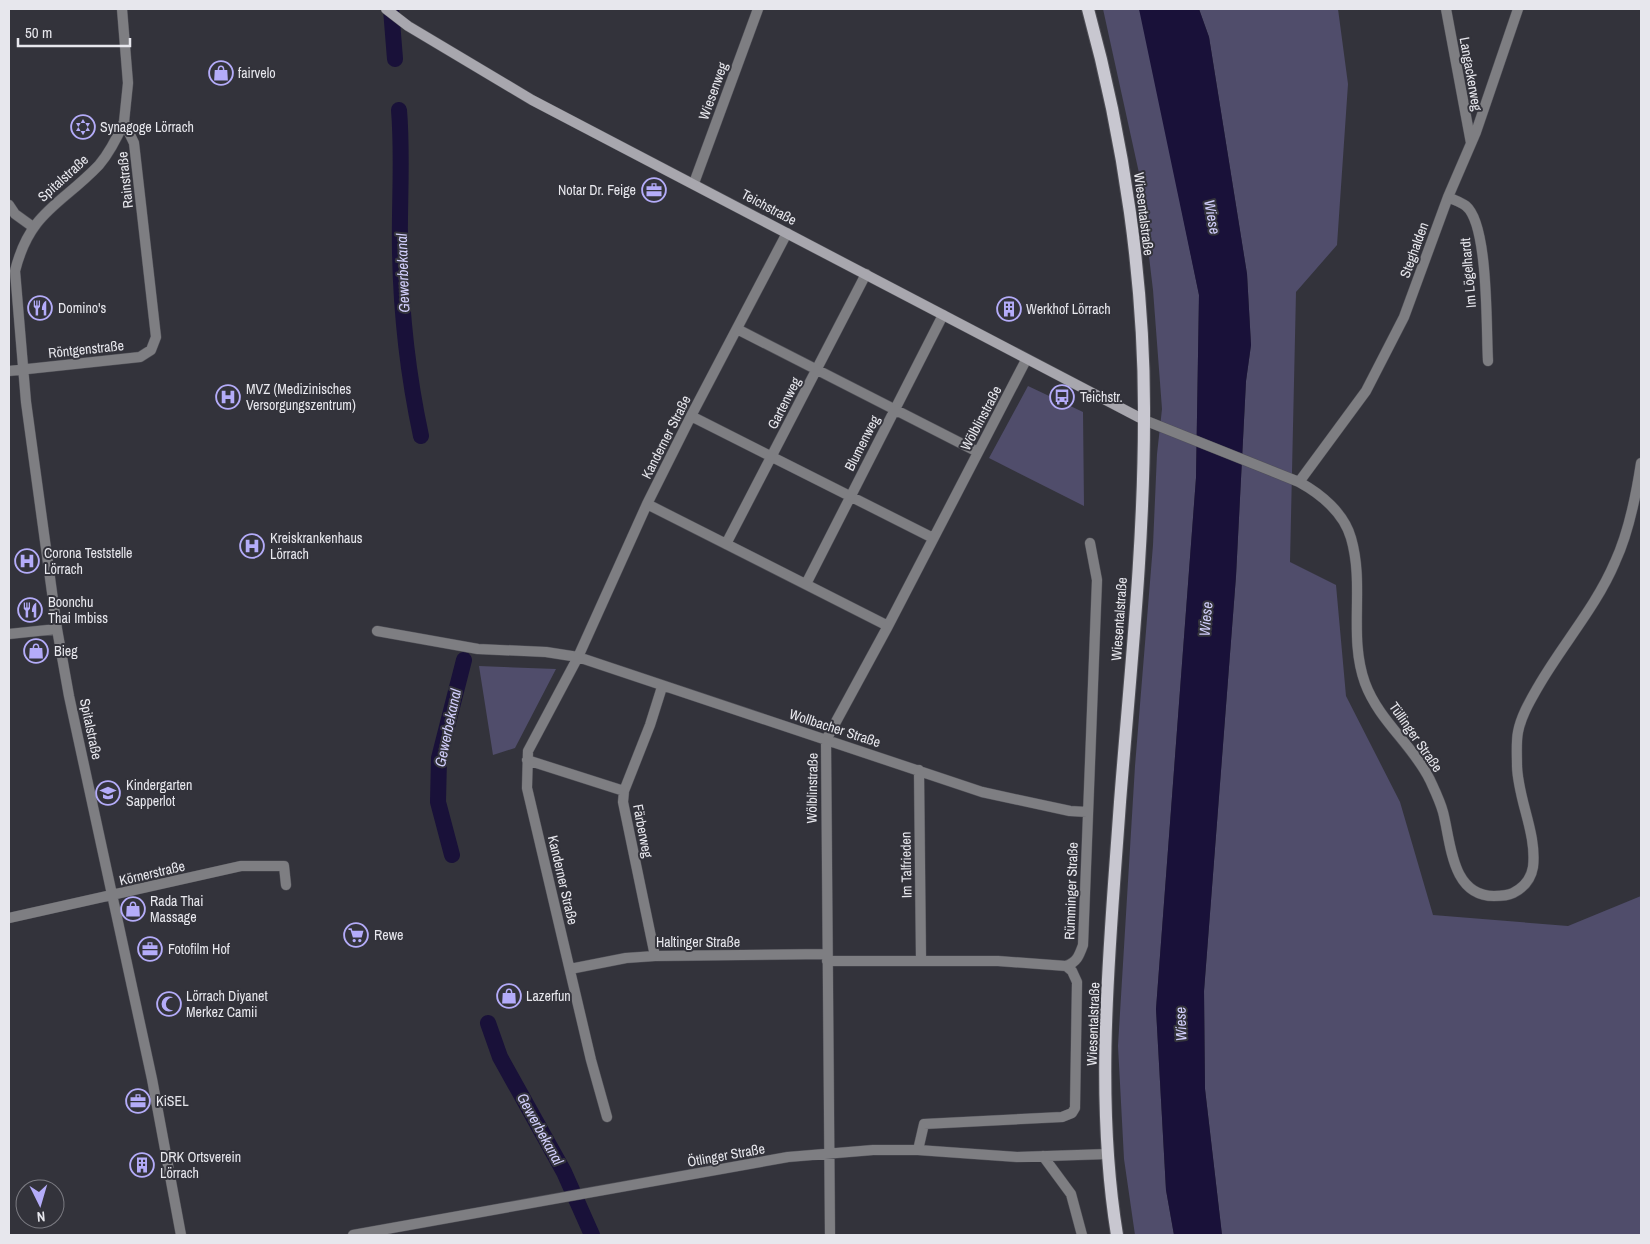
<svg xmlns="http://www.w3.org/2000/svg" width="1650" height="1244" viewBox="0 0 1650 1244" font-family="'Archivo Narrow',sans-serif">
<rect width="100%" height="100%" fill="#33333b"/>
<!-- green -->
<path fill="#504d6b" d="M 1103,9 L 1139,9 L 1143,19 L 1199,295 L 1196,478 L 1156,1009 L 1166,1190 L 1174,1235 L 1135,1235 L 1124,1159 L 1118,1046 L 1135,766 L 1153,545 L 1157,454 L 1162,409 L 1153,290 L 1139,173 Z
M 1199,9 L 1338,9 L 1348,84 L 1337,245 L 1296,292 L 1290,562 L 1336,585 L 1346,696 L 1400,802 L 1433,915 L 1568,926 L 1641,896 L 1641,1235 L 1222,1235 L 1205,1089 L 1204,991 L 1236,576 L 1246,381 L 1251,345 L 1247,274 L 1209,37 Z
M 1028,386 L 1083,412 L 1084,506 L 989,458 Z
M 479,666 L 556,669 L 515,748 L 493,755 Z"/>
<!-- water -->
<path fill="#191139" d="M 1139,9 L 1199,9 L 1209,37 L 1247,274 L 1251,345 L 1246,381 L 1236,576 L 1204,991 L 1205,1089 L 1222,1235 L 1174,1235 L 1166,1190 L 1156,1009 L 1196,478 L 1199,295 Z"/>
<g fill="none" stroke-linecap="round" stroke-linejoin="round">
<!-- canal -->
<path stroke="#191139" stroke-width="16" d="M 391,9 L 395,59
M 399,110 C 403,157 399,204 400,251 C 401,312 408,375 421,436
M 452,855 L 438,802 L 439,758 L 464,660
M 488,1023 L 500,1057 L 564,1172 L 592,1235"/>
<!-- street casing -->
<g stroke="#505057" stroke-width="11">
<path id="street" d="M 1446,9 L 1471,143
M 124,122 C 117,138 110,152 99,165 C 61,205 30,211 15,271 L 26,402 L 57,629 L 69,696 L 152,1079 L 181,1235
M 694,183 L 758,9
M 1448,197 C 1454,200 1461,202 1466,206 C 1489,225 1486,330 1488,361
M 9,205 L 15,214 L 33,227
M 737,329 L 978,452
M 9,371 L 140,357 L 151,350 L 156,337 L 134,143 L 124,122 L 128,83 L 122,9
M 691,416 L 933,538
M 1144,420 L 1299,482 C 1321,494 1344,513 1351,538 C 1365,586 1348,636 1365,683 C 1379,721 1413,745 1430,780 C 1435,791 1440,801 1443,812 C 1451,842 1451,896 1494,896 C 1500,896 1507,896 1513,893 C 1523,888 1531,879 1533,867 C 1537,833 1518,800 1517,766 C 1517,755 1516,742 1518,732 C 1521,716 1530,701 1538,687 C 1562,645 1596,607 1615,562 C 1629,532 1636,496 1641,463
M 1299,482 L 1366,391 L 1404,317 L 1448,197 L 1476,132 L 1518,9
M 647,504 L 888,626
M 726,544 L 866,274
M 806,584 L 943,315
M 377,631 L 478,649 L 546,652 L 578,657 L 982,792 L 1070,811 L 1087,812
M 9,634 L 57,629
M 527,760 L 624,791
M 919,770 L 921,960
M 9,918 L 241,866 L 284,866 L 286,885
M 655,956 L 623,802 L 624,791 L 650,725 L 662,687
M 827,961 L 998,961 L 1066,966
M 570,969 L 626,958 L 655,956 L 827,954
M 607,1117 L 591,1060 L 527,788 L 528,751 L 578,657 L 647,504 L 691,416 L 787,233
M 918,1150 L 924,1124 L 1062,1117 L 1072,1113 L 1075,1108 L 1077,982 L 1072,971 L 1066,966 C 1077,962 1079,956 1083,945 L 1097,580 L 1090,543
M 1043,1156 L 1071,1194 L 1082,1235
M 353,1235 L 788,1157 L 873,1150 L 918,1150 L 1017,1157 L 1108,1154
M 830,1235 L 826,740 L 888,626 L 1026,360"/>
</g>
<!-- secondary casing -->
<g stroke="#505057" stroke-width="11">
<path id="secondary" d="M 386,9 L 408,26 L 532,100 L 1144,420"/>
</g>
<!-- primary casing -->
<g stroke="#505057" stroke-width="14">
<path id="primary" d="M 1088,9 C 1124,139 1145,283 1144,419 C 1144,547 1130,675 1120,802 C 1110,945 1094,1093 1117,1235"/>
</g>
<!-- street -->
<use href="#street" stroke="#7e7e82" stroke-width="10"/>
<!-- secondary -->
<use href="#secondary" stroke="#a8a7ae" stroke-width="10"/>
<!-- primary -->
<use href="#primary" stroke="#c8c7d0" stroke-width="12"/>
</g>
<!-- icons -->
<defs>
<g id="shop-ring" transform="scale(1.25)"><circle r="9.5" fill="#33333b" stroke="#b4acf9" stroke-width="1.5"/><path d="M-5-2.5h2.3a2.7 3.5 0 0 1 5.4 0H5L5.5 6h-11ZM-1.5-2.5h3a1.5 2.3 0 0 0-3 0Z" fill="#b4acf9"/></g>
<g id="synagogue-ring" transform="scale(1.25)"><circle r="9.5" fill="#33333b" stroke="#b4acf9" stroke-width="1.5"/><path d="M0-6.5L5.6 3.2H-5.6ZM0 6.5L5.6-3.2H-5.6Z" fill="#b4acf9"/></g>
<g id="office-ring" transform="scale(1.25)"><circle r="9.5" fill="#33333b" stroke="#b4acf9" stroke-width="1.5"/><path d="M-6-3h4V-5.5h4V-3h4V5H-6ZM-1-4.5V-3h2v-1.5ZM-6 0V1H6V0Z" fill="#b4acf9"/></g>
<g id="restaurant-ring" transform="scale(1.25)"><circle r="9.5" fill="#33333b" stroke="#b4acf9" stroke-width="1.5"/><path d="M-5-6h1v4h1v-4h1v4h1v-4h1v5L-1.5 .5V6h-2V.5L-5-1ZM5-6V6H3V1.5H1.5Q1.5-4 5-6Z" fill="#b4acf9"/></g>
<g id="building-ring" transform="scale(1.25)"><circle r="9.5" fill="#33333b" stroke="#b4acf9" stroke-width="1.5"/><path d="M-4-6H4V6H1V3H-1V6H-4ZM-2.5-4.3h1.7v1.8h-1.7ZM.8-4.3h1.7v1.8H.8ZM-2.5-1h1.7V.8h-1.7ZM.8-1h1.7V.8H.8Z" fill="#b4acf9"/></g>
<g id="hospital-ring" transform="scale(1.25)"><circle r="9.5" fill="#33333b" stroke="#b4acf9" stroke-width="1.5"/><path d="M-5-5h3v3.5h4V-5h3V5h-3V1.5h-4V5h-3Z" fill="#b4acf9"/></g>
<g id="bus-ring" transform="scale(1.25)"><circle r="9.5" fill="#33333b" stroke="#b4acf9" stroke-width="1.5"/><path d="M-5-6H5V4H4V6H2V4H-2V6H-4V4H-5ZM-3.5-4V0h7V-4ZM-3.5 1.2v1.5H-2V1.2ZM2 1.2v1.5H3.5V1.2Z" fill="#b4acf9"/></g>
<g id="school-ring" transform="scale(1.25)"><circle r="9.5" fill="#33333b" stroke="#b4acf9" stroke-width="1.5"/><path d="M0-5L7-2L0 1L-7-2ZM-4 1L0 2.5L4 1V4Q0 6-4 4Z" fill="#b4acf9"/></g>
<g id="supermarket-ring" transform="scale(1.25)"><circle r="9.5" fill="#33333b" stroke="#b4acf9" stroke-width="1.5"/><path d="M-6-5.5h2.5l.6 2H6L4.5 2H-2.5L-4.4-4H-6ZM-1.5 3.2a1.3 1.3 0 1 0 .1 0ZM3 3.2a1.3 1.3 0 1 0 .1 0Z" fill="#b4acf9"/></g>
<g id="mosque-ring" transform="scale(1.25)"><circle r="9.5" fill="#33333b" stroke="#b4acf9" stroke-width="1.5"/><path d="M3.5-4.9A6 6 0 1 0 3.5 4.9A5 5 0 1 1 3.5-4.9Z" fill="#b4acf9"/></g>
</defs>
<g fill-rule="evenodd">
<use href="#shop-ring" x="221" y="73"/>
<use href="#synagogue-ring" x="83" y="127"/>
<use href="#office-ring" x="654" y="190"/>
<use href="#restaurant-ring" x="40" y="308"/>
<use href="#building-ring" x="1009" y="309"/>
<use href="#hospital-ring" x="228" y="397"/>
<use href="#bus-ring" x="1062" y="397"/>
<use href="#hospital-ring" x="252" y="546"/>
<use href="#hospital-ring" x="27" y="561"/>
<use href="#restaurant-ring" x="30" y="610"/>
<use href="#shop-ring" x="36" y="651"/>
<use href="#school-ring" x="108" y="793"/>
<use href="#shop-ring" x="133" y="909"/>
<use href="#supermarket-ring" x="356" y="935"/>
<use href="#office-ring" x="150" y="949"/>
<use href="#shop-ring" x="509" y="996"/>
<use href="#mosque-ring" x="169" y="1004"/>
<use href="#office-ring" x="138" y="1101"/>
<use href="#building-ring" x="142" y="1165"/>
</g>
<g text-anchor="middle" stroke-width="4" stroke-linejoin="round" paint-order="stroke">
<!-- poi labels -->
<g font-size="14" fill="#e7e7ed" stroke="#33333b" text-anchor="start">
<text x="238" y="78">fairvelo</text>
<text x="100" y="132">Synagoge Lörrach</text>
<text x="636" y="195" text-anchor="end">Notar Dr. Feige</text>
<text x="58" y="313">Domino's</text>
<text x="1026" y="314">Werkhof Lörrach</text>
<text x="246" y="394">MVZ (Medizinisches<tspan x="246" dy="16">Versorgungszentrum)</tspan></text>
<text x="1080" y="402">Teichstr.</text>
<text x="270" y="543">Kreiskrankenhaus<tspan x="270" dy="16">Lörrach</tspan></text>
<text x="44" y="558">Corona Teststelle<tspan x="44" dy="16">Lörrach</tspan></text>
<text x="48" y="607">Boonchu<tspan x="48" dy="16">Thai Imbiss</tspan></text>
<text x="54" y="656">Bieg</text>
<text x="126" y="790">Kindergarten<tspan x="126" dy="16">Sapperlot</tspan></text>
<text x="150" y="906">Rada Thai<tspan x="150" dy="16">Massage</tspan></text>
<text x="374" y="940">Rewe</text>
<text x="168" y="954">Fotofilm Hof</text>
<text x="186" y="1001">Lörrach Diyanet<tspan x="186" dy="16">Merkez Camii</tspan></text>
<text x="526" y="1001">Lazerfun</text>
<text x="156" y="1106">KiSEL</text>
<text x="160" y="1162">DRK Ortsverein<tspan x="160" dy="16">Lörrach</tspan></text>
</g>
<!-- street labels -->
<g font-size="14" fill="#e7e7ed" stroke="#33333b">
<text transform="translate(1471 74) rotate(80)" y="5">Langackerweg</text>
<text transform="translate(713 91) rotate(-70)" y="5">Wiesenweg</text>
<text transform="translate(63 178) rotate(-42)" y="5">Spitalstraße</text>
<text transform="translate(125 180) rotate(-96)" y="5">Rainstraße</text>
<text transform="translate(769 207) rotate(28)" y="5">Teichstraße</text>
<text transform="translate(1144 214) rotate(83)" y="5">Wiesentalstraße</text>
<text transform="translate(1414 250) rotate(-70)" y="5">Steghalden</text>
<text transform="translate(1468 273) rotate(-95)" y="5">Im Lögelhardt</text>
<text transform="translate(86 349) rotate(-6)" y="5">Röntgenstraße</text>
<text transform="translate(784 403) rotate(-63)" y="5">Gartenweg</text>
<text transform="translate(981 418) rotate(-62)" y="5">Wölblinstraße</text>
<text transform="translate(666 437) rotate(-63)" y="5">Kanderner Straße</text>
<text transform="translate(862 443) rotate(-63)" y="5">Blumenweg</text>
<text transform="translate(1119 619) rotate(-86)" y="5">Wiesentalstraße</text>
<text transform="translate(835 728) rotate(18)" y="5">Wollbacher Straße</text>
<text transform="translate(91 729) rotate(78)" y="5">Spitalstraße</text>
<text transform="translate(1416 737) rotate(55)" y="5">Tüllinger Straße</text>
<text transform="translate(812 788) rotate(-89)" y="5">Wölblinstraße</text>
<text transform="translate(643 831) rotate(79)" y="5">Färberweg</text>
<text transform="translate(906 865) rotate(-91)" y="5">Im Talfrieden</text>
<text transform="translate(152 873) rotate(-13)" y="5">Körnerstraße</text>
<text transform="translate(563 880) rotate(77)" y="5">Kanderner Straße</text>
<text transform="translate(1071 891) rotate(-88)" y="5">Rümminger Straße</text>
<text x="698" y="947">Haltinger Straße</text>
<text transform="translate(1093 1024) rotate(-88)" y="5">Wiesentalstraße</text>
<text transform="translate(726 1155) rotate(-10)" y="5">Ötlinger Straße</text>
</g>
<!-- water labels -->
<g font-size="15" font-style="italic" fill="#d1cefb" stroke="#33333b">
<text transform="translate(1212 217) rotate(80)" y="5">Wiese</text>
<text transform="translate(403 273) rotate(-92)" y="5">Gewerbekanal</text>
<text transform="translate(1206 619) rotate(-85)" y="5">Wiese</text>
<text transform="translate(448 728) rotate(-78)" y="5">Gewerbekanal</text>
<text transform="translate(1181 1024) rotate(-92)" y="5">Wiese</text>
<text transform="translate(540 1129) rotate(61)" y="5">Gewerbekanal</text>
</g>
</g>
<!-- border -->
<rect width="1650" height="1244" fill="none" stroke="#e7e7ed" stroke-width="20"/>
<!-- north arrow -->
<g transform="translate(40 1204) rotate(175)"><circle r="24" fill="#33333b" stroke="#7b7b82"/>
<path d="M0-4L9 19L0 12L-9 19Z" fill="#b4acf9"/>
<text y="-8" font-size="14" font-weight="bold" text-anchor="middle" fill="#e7e7ed">N</text>
</g>
<!-- scale -->
<path d="M18 38v8h112v-8" fill="none" stroke="#e7e7ed" stroke-width="2.5"/>
<text x="25" y="38" font-size="15" fill="#e7e7ed" stroke="#33333b" stroke-width="4" paint-order="stroke">50 m</text>
</svg>
